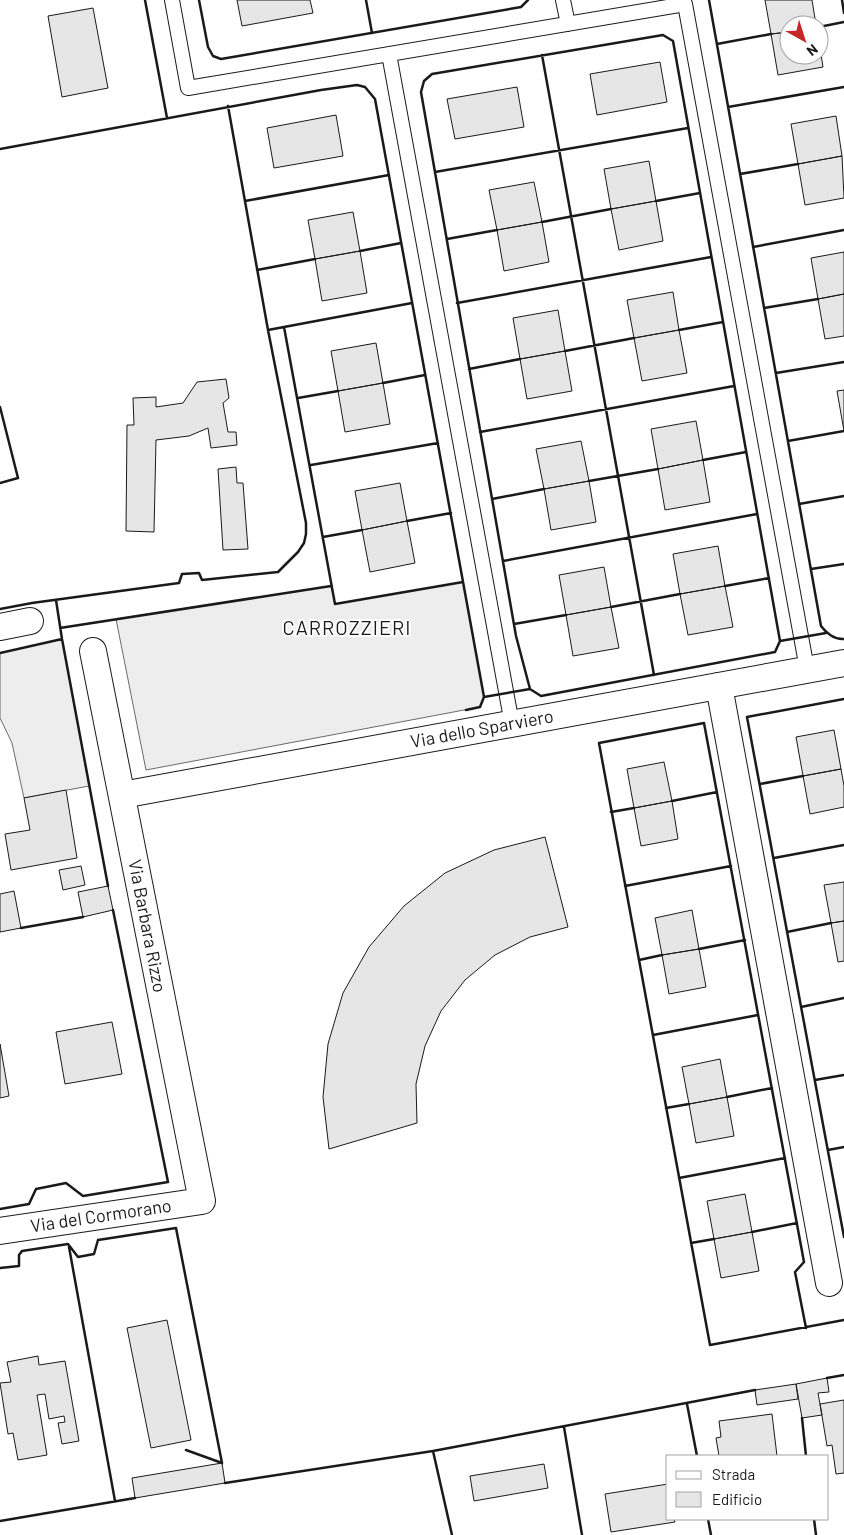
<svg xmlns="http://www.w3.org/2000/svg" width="844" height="1535" viewBox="0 0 844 1535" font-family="Barlow,sans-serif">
<rect width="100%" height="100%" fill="#fff"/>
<!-- built -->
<path fill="#ededed" stroke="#6a6a6a" d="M 463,582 L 484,697 L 480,707 L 146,770 L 116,619 L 331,586 L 335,604 Z
M 62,639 L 89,786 L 24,798 L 12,743 L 0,718 L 0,653 Z"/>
<!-- building -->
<path fill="#e6e6e6" stroke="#1a1a1a" d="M 237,0 L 310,0 L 313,13 L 242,26 Z
M 765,0 L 812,0 L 816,25 L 789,25 L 789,32 L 771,34 Z
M 93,8 L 108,88 L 62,97 L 48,16 Z
M 789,32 L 789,55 L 819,55 L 819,42 L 823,67 L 778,75 L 771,34 Z
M 660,62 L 667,102 L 597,115 L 590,74 Z
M 517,87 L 524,127 L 455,139 L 447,99 Z
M 336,115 L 343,156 L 274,168 L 267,128 Z
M 836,116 L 842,156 L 798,164 L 791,124 Z
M 842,156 L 844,198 L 805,205 L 798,164 Z
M 649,161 L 656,201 L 611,209 L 604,169 Z
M 534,182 L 542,222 L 497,230 L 489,190 Z
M 656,201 L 663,241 L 619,250 L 611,209 Z
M 353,212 L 360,251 L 315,259 L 308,220 Z
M 542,222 L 549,262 L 504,271 L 497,230 Z
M 360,251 L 367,293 L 322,301 L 315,259 Z
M 844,252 L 844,294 L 818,299 L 811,258 Z
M 673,292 L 679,330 L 634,338 L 627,300 Z
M 844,294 L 844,336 L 825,339 L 818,299 Z
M 558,310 L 565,351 L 520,359 L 513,318 Z
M 679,330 L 687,373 L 642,381 L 634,338 Z
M 376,343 L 383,383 L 338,391 L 331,351 Z
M 565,351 L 572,391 L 527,399 L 520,359 Z
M 226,379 L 229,398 L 223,403 L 228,432 L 236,432 L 237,445 L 211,448 L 208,428 L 189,436 L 156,440 L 154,532 L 126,531 L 127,425 L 134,425 L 133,398 L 156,397 L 156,407 L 183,403 L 197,382 Z
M 383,383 L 390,424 L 345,432 L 338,391 Z
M 844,390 L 844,431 L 837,391 Z
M 696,421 L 703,460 L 658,469 L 651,429 Z
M 581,441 L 589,481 L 544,489 L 536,449 Z
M 703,460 L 710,502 L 665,510 L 658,469 Z
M 236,467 L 237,483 L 243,483 L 248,549 L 223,550 L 218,469 Z
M 589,481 L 596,522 L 551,530 L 544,489 Z
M 400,483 L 407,521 L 362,530 L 355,491 Z
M 407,521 L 415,563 L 370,572 L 362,530 Z
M 718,546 L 725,586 L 680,594 L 673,554 Z
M 604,567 L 611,607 L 566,615 L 559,575 Z
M 725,586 L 733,627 L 688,635 L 680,594 Z
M 611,607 L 619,648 L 573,656 L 566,615 Z
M 834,730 L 841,769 L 803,776 L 796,737 Z
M 664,762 L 672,801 L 634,808 L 627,769 Z
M 841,769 L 844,786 L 844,807 L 810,814 L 803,776 Z
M 66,790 L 77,858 L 11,870 L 5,834 L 30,830 L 24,798 Z
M 672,801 L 678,839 L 641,846 L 634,808 Z
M 545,837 L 568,927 L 530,937 L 495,955 L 465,980 L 441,1011 L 425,1046 L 416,1084 L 417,1123 L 329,1149 L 323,1097 L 328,1044 L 343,993 L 369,947 L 404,906 L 445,873 L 494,850 Z
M 81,866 L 85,885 L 63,890 L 59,870 Z
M 844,882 L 844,921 L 831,923 L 824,885 Z
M 108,886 L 113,910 L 83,917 L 78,892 Z
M 14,891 L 21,928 L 0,932 L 0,894 Z
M 692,910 L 699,949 L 662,955 L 655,918 Z
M 844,921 L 844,961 L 838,962 L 831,923 Z
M 699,949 L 706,987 L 669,994 L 662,955 Z
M 112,1022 L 122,1074 L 65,1084 L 56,1032 Z
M 0,1044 L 9,1096 L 0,1098 Z
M 720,1059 L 727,1097 L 689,1104 L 682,1067 Z
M 727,1097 L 734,1136 L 696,1143 L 689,1104 Z
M 745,1194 L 752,1232 L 714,1239 L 707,1201 Z
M 752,1232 L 759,1271 L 721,1278 L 714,1239 Z
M 167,1320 L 191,1440 L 151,1448 L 127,1328 Z
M 38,1356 L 39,1365 L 65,1361 L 79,1441 L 62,1444 L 58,1423 L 65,1422 L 64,1416 L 49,1419 L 45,1394 L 37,1395 L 47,1455 L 18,1460 L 13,1433 L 8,1434 L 0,1383 L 11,1382 L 7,1362 Z
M 827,1378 L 829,1392 L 818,1393 L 822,1415 L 802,1418 L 796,1384 Z
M 796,1384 L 798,1399 L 757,1405 L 755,1390 Z
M 844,1400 L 844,1473 L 836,1474 L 832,1445 L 827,1446 L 820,1404 Z
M 772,1414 L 777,1456 L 719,1456 L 716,1438 L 721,1437 L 719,1421 Z
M 222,1463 L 225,1483 L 135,1498 L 132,1478 Z
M 544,1464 L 548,1488 L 474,1501 L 470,1476 Z
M 668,1484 L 668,1519 L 674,1519 L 675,1522 L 611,1532 L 605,1494 Z"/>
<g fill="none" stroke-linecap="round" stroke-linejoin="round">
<!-- service casing -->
<g stroke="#1a1a1a" stroke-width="16">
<path id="service" d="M 172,0 L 188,88 L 685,4 L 807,669
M 563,0 L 568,24
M 389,54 L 512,724"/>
</g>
<!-- minor casing -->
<g stroke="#1a1a1a" stroke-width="28">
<g id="minor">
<path d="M 0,627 L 30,621"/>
<path d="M 719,686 L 829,1283"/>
<path id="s1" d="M 122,795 L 844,663"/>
<path id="s2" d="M 0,1231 L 202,1201 L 93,651"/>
</g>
</g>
<!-- service -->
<use href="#service" stroke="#fff" stroke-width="14"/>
<!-- minor -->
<use href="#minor" stroke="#fff" stroke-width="26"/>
<!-- wall -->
<path stroke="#1a1a1a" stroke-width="2.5" d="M 145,0 L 167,118
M 199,0 L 208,47 L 213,56 L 221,59 L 521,7 L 528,0
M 366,0 L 372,33
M 709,0 L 821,626 C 826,633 835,640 844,639
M 842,0 L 844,13
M 819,27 L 844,22
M 663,35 L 673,41 L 780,641 L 775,652 L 541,696 L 530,689 L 516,636 L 421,92 L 424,81 L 432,74 Z
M 717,44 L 771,34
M 542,55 L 654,675
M 728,107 L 844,87
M 0,149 L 321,90 L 357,85 L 365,87 L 375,99 L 484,697 L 480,707 L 466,710
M 435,172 L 688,128
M 740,174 L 798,164
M 245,201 L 389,175
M 656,201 L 700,193
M 542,222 L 611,209
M 447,239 L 497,230
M 753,247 L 844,230
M 360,251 L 401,243
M 257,270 L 315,259
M 457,303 L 711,257
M 764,308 L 818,299
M 284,327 L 335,604 L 463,582
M 268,330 L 412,303
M 679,330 L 723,322
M 565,351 L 634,338
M 469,369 L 520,359
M 776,373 L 844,362
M 383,383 L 425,375
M 298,398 L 338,391
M 0,407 L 18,478 L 0,483
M 480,432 L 734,386
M 788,441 L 844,431
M 703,460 L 746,452
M 311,465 L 438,443
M 589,481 L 658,469
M 492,499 L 544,489
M 799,504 L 844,496
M 407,521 L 451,513
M 323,537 L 362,530
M 503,561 L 757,514
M 811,569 L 844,564
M 725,586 L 769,578
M 56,600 L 62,639 L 108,886
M 611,607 L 680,594
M 0,609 L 32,603 L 179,583 L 182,574 L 199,573 L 202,580 L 278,572 L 298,552 L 304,543 L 306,534 L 306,523 L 268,330 L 228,106
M 514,624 L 566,615
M 60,628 L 331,586
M 780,641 L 826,633
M 0,653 L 62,639
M 484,697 L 530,689
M 844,699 L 747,717 L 844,1237
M 760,784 L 803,776
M 672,801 L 717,792
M 611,812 L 634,808
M 774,858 L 844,845
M 625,886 L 731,866
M 21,928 L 83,917
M 787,932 L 831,923
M 699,949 L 745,940
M 639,960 L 662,955
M 801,1007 L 844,998
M 653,1035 L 758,1015
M 815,1080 L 844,1075
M 727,1097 L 772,1088
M 666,1108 L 689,1104
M 828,1150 L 844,1147
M 679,1178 L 785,1158
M 0,1209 L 29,1204 L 36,1189 L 66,1183 L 83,1196 L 168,1182 L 113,910
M 752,1232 L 797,1223
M 691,1243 L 714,1239
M 69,1247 L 115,1501
M 0,1268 L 19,1266 L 19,1255 L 22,1251 L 68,1244 L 78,1257 L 94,1254 L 98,1240 L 176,1228 L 222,1463 L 186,1450
M 806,1328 L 795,1272 L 804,1262 L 704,723 L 599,743 L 710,1345 L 844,1320
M 827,1378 L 844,1375
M 687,1404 L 697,1456
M 802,1418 L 806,1456
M 564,1427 L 582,1535
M 433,1451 L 452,1535
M 225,1483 L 433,1451 L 755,1390
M 708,1519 L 711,1535
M 814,1519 L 816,1535
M 0,1521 L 135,1498"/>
</g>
<g text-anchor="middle" stroke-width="4" stroke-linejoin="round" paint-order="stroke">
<!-- street labels -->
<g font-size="18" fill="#1a1a1a" stroke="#fff">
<text dy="6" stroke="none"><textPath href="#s1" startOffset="366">Via dello Sparviero</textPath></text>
<text transform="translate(147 926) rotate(79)" y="6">Via Barbara Rizzo</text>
<text dy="6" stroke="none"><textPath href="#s2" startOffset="102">Via del Cormorano</textPath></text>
</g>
<!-- quarter labels -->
<g font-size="20" letter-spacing="1" fill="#1a1a1a" stroke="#fff">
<text x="347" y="635">CARROZZIERI</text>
</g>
</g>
<!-- legend -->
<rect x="666" y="1455" width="162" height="65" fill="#ffffff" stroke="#a3a3a3"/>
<rect x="676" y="1471" width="25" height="8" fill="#ffffff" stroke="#a3a3a3"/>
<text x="712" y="1480" font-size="15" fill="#1a1a1a">Strada</text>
<rect x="676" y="1492" width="25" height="15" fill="#e6e6e6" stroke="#a3a3a3"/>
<text x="712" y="1505" font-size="15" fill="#1a1a1a">Edificio</text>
<!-- north arrow -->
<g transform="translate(804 40) rotate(141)"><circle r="24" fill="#ffffff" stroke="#a3a3a3"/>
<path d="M0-4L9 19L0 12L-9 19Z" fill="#c62828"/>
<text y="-8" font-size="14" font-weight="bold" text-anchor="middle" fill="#1a1a1a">N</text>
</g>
</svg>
